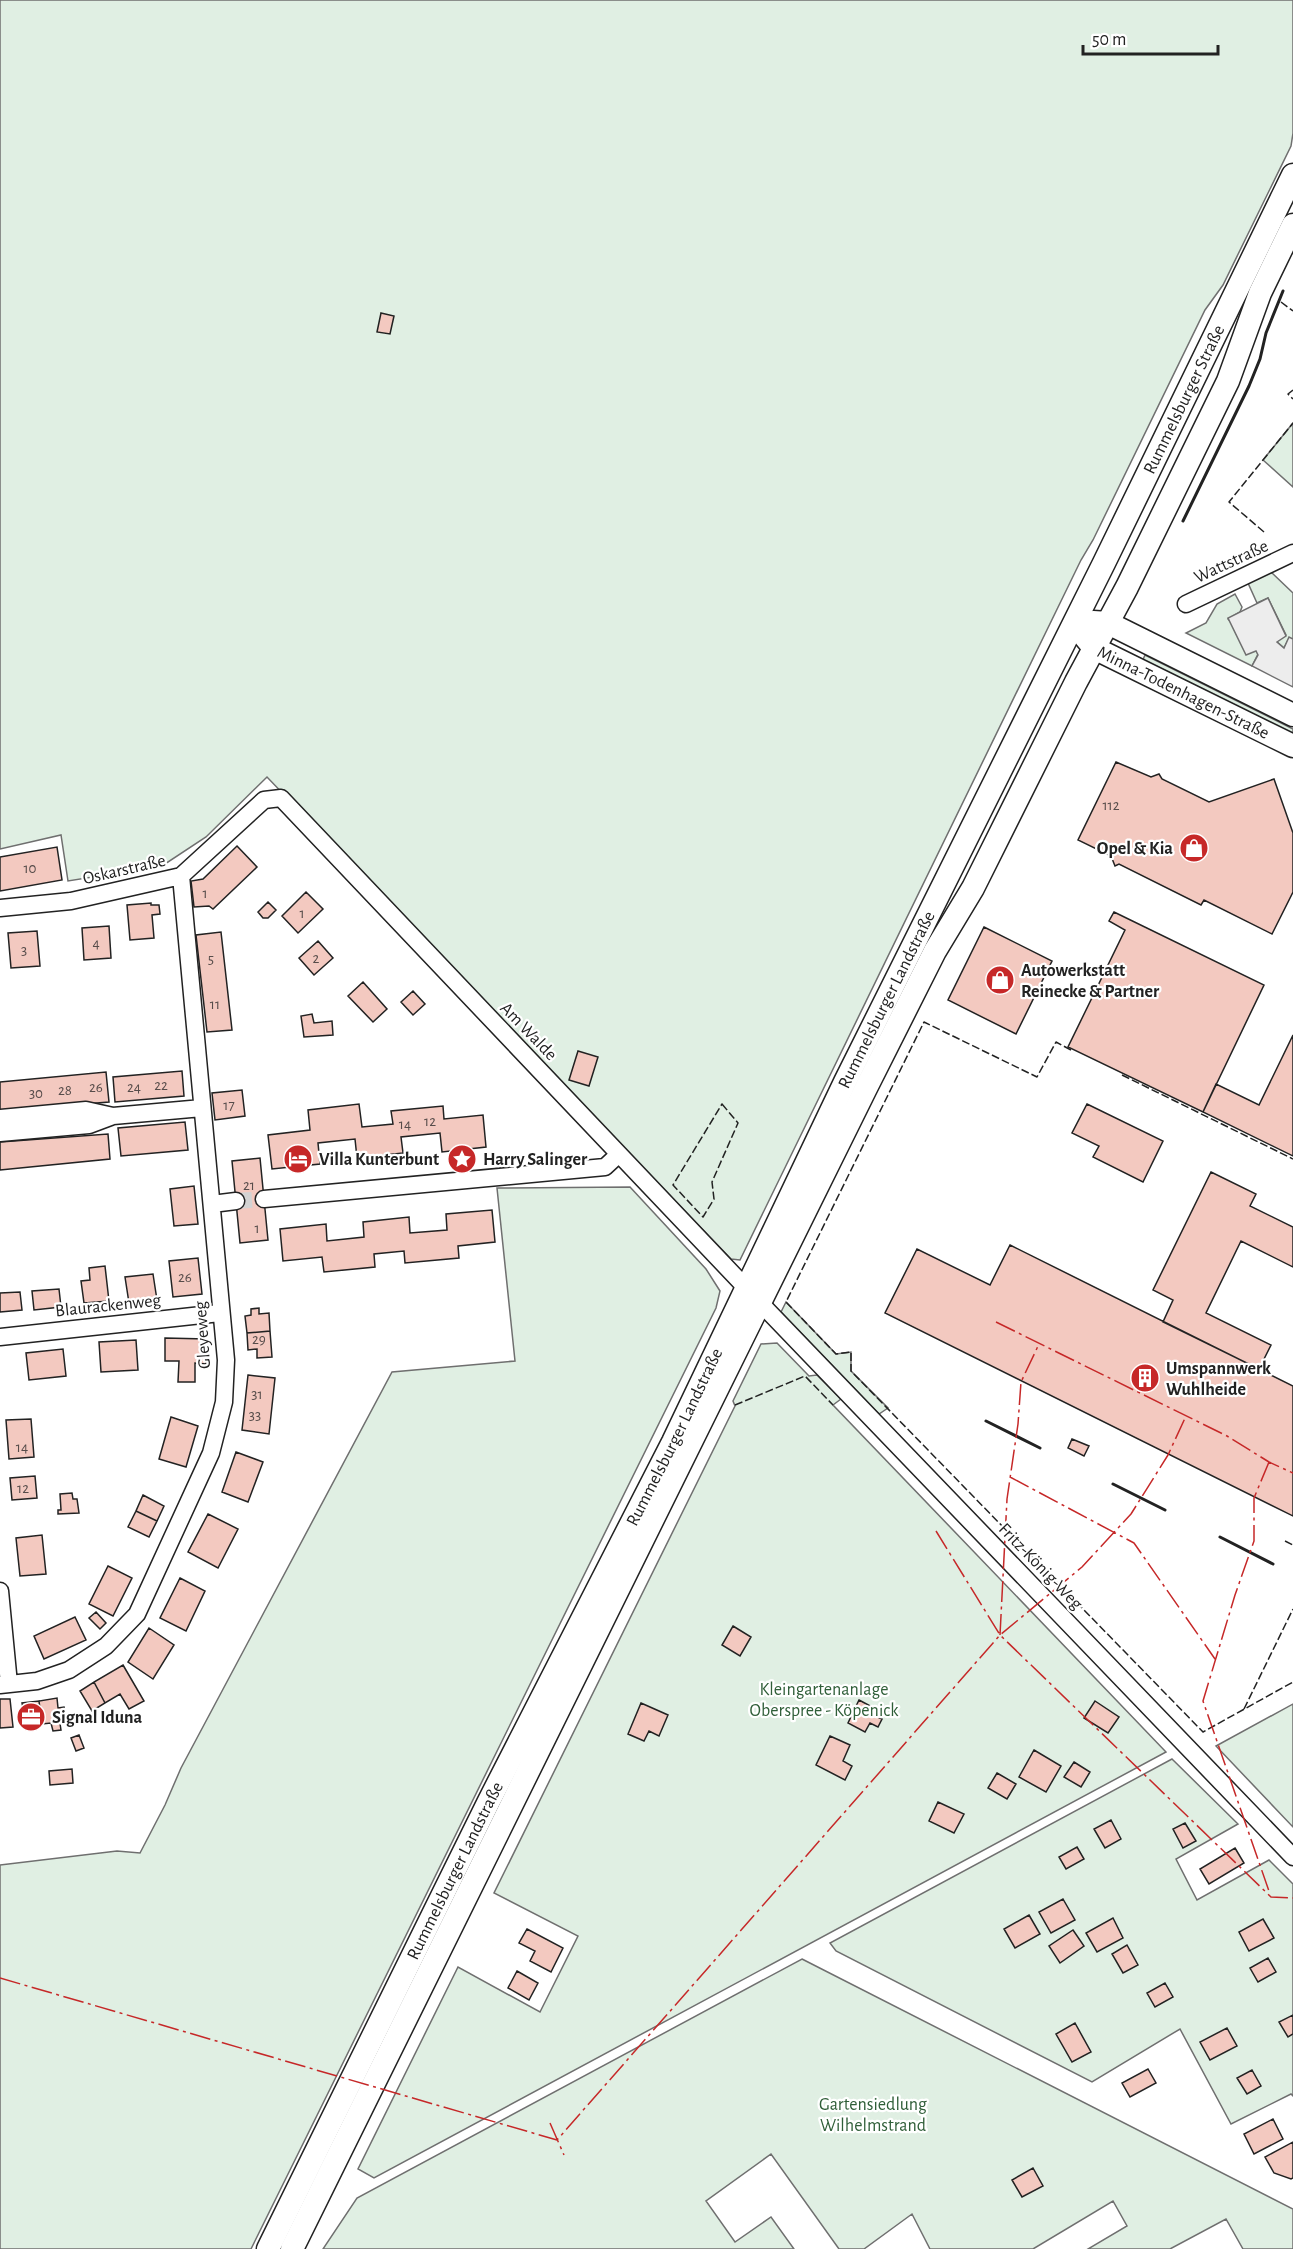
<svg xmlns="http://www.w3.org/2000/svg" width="1293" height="2249" viewBox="0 0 1293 2249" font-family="'Alegreya Sans',sans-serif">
<rect width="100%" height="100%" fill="#fff"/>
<!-- green -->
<path fill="#e0efe3" stroke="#6f6f6f" stroke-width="1.5" d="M 0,0 L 1293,0 L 1293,133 L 1291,146 L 1223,285 L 1205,310 L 1093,540 L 1081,560 L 740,1260 L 731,1259 L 267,777 L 206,837 L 162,866 L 68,881 L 61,835 L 0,849 Z
M 1293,423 L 1293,487 L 1263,460 Z
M 1271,572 L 1293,593 L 1293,639 L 1289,638 L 1284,648 L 1276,641 L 1286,635 L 1268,598 L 1257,603 L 1248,583 Z
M 1235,594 L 1242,607 L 1240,612 L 1228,619 L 1256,650 L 1258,654 L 1252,666 L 1186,633 L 1206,623 L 1217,604 Z
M 1145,655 L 1293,729 L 1293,738 L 1142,662 Z
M 630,1187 L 706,1269 L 720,1291 L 716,1308 L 251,2249 L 0,2249 L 0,1865 L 117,1851 L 140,1853 L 165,1805 L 181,1768 L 392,1372 L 515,1361 L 497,1188 Z
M 786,1302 L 836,1354 L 851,1352 L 851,1371 L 888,1408 L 879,1414 L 781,1312 Z
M 777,1343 L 809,1376 L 817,1375 L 841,1399 L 833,1405 L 1166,1752 L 374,2178 L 358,2169 L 458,1967 L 540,2012 L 578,1936 L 494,1893 L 735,1406 L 733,1401 L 761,1344 Z
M 1293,1704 L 1293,1827 L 1216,1746 Z
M 1172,1759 L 1238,1824 L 1176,1859 L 1197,1900 L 1269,1860 L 1293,1884 L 1293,2096 L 1291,2094 L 1231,2124 L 1180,2029 L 1092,2082 L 836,1951 L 830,1943 Z
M 802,1959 L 1293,2209 L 1293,2249 L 1243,2249 L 1226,2219 L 1170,2249 L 1088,2249 L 1127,2226 L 1113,2201 L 1033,2249 L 930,2249 L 912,2214 L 864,2249 L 839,2249 L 771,2154 L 706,2201 L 735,2242 L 771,2217 L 794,2249 L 323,2249 L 357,2198 Z"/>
<!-- parking -->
<path fill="#ededed" stroke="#6f6f6f" stroke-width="1.5" d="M 1268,598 L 1286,636 L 1277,642 L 1284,648 L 1289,637 L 1293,639 L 1293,687 L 1252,666 L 1258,655 L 1256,651 L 1246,655 L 1228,618 Z"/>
<!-- building -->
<path fill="#f3c9c0" stroke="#222" stroke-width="1.5" d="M 381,313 L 394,316 L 390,334 L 377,332 Z
M 1116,762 L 1151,777 L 1159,774 L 1162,779 L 1209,802 L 1274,779 L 1293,833 L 1293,892 L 1272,934 L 1204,900 L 1201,905 L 1119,864 L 1115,866 L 1111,856 L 1078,840 Z
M 237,846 L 257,867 L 213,909 L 209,906 L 194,907 L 191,881 L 203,879 Z
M 57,847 L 62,880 L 0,891 L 0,857 Z
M 306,892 L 323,909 L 298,933 L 282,916 Z
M 268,902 L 276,910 L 268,918 L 263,918 L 258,912 Z
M 151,903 L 151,905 L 159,905 L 160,914 L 152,915 L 154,938 L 130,940 L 127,905 Z
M 1114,912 L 1264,985 L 1203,1112 L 1068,1047 L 1125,930 L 1109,921 Z
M 109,926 L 111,958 L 84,960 L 82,928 Z
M 984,927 L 1052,961 L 1016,1034 L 948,1000 Z
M 37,931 L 40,966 L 11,968 L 8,933 Z
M 221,932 L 232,1030 L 207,1032 L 196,935 Z
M 318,941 L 333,958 L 314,975 L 299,958 Z
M 363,982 L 387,1009 L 373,1022 L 348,996 Z
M 413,991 L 425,1004 L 413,1015 L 401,1002 Z
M 312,1014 L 314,1023 L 332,1021 L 333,1035 L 304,1037 L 301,1016 Z
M 1293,1035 L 1293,1156 L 1203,1112 L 1216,1084 L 1259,1105 Z
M 578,1051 L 598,1057 L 589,1086 L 569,1080 Z
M 182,1071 L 184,1096 L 115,1102 L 113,1077 Z
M 106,1072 L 109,1102 L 0,1111 L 0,1082 Z
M 242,1090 L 245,1116 L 215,1120 L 212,1093 Z
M 359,1104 L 362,1127 L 393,1124 L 391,1111 L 443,1106 L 444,1119 L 483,1115 L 486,1147 L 442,1152 L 440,1133 L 401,1137 L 403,1153 L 357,1158 L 355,1139 L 318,1143 L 320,1164 L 272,1169 L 268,1135 L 310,1130 L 308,1110 Z
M 1087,1104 L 1163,1141 L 1143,1182 L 1093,1157 L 1099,1146 L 1072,1133 Z
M 185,1122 L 188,1150 L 121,1156 L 118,1128 Z
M 108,1134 L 110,1159 L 0,1170 L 0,1142 Z
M 260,1158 L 268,1240 L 240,1243 L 232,1161 Z
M 1211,1172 L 1256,1194 L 1250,1206 L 1293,1227 L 1293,1267 L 1241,1241 L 1206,1313 L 1271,1345 L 1259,1369 L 1163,1322 L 1173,1300 L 1153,1290 Z
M 194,1186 L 198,1224 L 174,1226 L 170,1189 Z
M 492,1210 L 495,1242 L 458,1246 L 459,1258 L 405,1263 L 404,1251 L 374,1254 L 375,1267 L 324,1272 L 322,1257 L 283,1261 L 280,1229 L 326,1224 L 327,1241 L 364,1237 L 363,1222 L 409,1217 L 410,1233 L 447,1230 L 446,1214 Z
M 1010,1245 L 1293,1386 L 1293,1516 L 885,1313 L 917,1249 L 990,1285 Z
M 198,1258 L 202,1294 L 173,1297 L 169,1261 Z
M 105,1266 L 109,1301 L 84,1303 L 81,1281 L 90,1280 L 89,1268 Z
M 153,1274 L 157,1300 L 129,1303 L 125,1277 Z
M 59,1289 L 61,1307 L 34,1310 L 32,1291 Z
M 20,1292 L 22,1310 L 0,1312 L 0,1293 Z
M 259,1308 L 259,1314 L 269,1313 L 270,1331 L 247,1333 L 245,1316 L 251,1315 L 251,1309 Z
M 270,1331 L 272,1357 L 257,1358 L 257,1349 L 248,1350 L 247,1333 Z
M 165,1338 L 206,1339 L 206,1364 L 195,1363 L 195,1382 L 178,1382 L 179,1361 L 165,1361 Z
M 136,1340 L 138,1370 L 101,1372 L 99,1342 Z
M 63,1349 L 66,1376 L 29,1380 L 26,1353 Z
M 248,1375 L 275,1378 L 269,1434 L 242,1430 Z
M 171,1417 L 198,1426 L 186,1467 L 159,1459 Z
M 31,1419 L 34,1457 L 9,1459 L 6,1420 Z
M 1072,1439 L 1089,1446 L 1084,1456 L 1068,1448 Z
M 236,1452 L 263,1462 L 248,1502 L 222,1492 Z
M 35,1476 L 37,1498 L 12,1500 L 10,1478 Z
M 72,1493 L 73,1499 L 77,1499 L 79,1513 L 58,1514 L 58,1510 L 61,1510 L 60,1494 Z
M 143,1495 L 164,1506 L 157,1521 L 136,1511 Z
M 136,1511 L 157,1521 L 149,1537 L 128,1527 Z
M 208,1514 L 238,1529 L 218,1568 L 188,1552 Z
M 42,1535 L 46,1574 L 20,1576 L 16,1538 Z
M 108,1566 L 132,1578 L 113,1616 L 89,1604 Z
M 180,1578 L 205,1591 L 186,1631 L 160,1618 Z
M 96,1612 L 106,1623 L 100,1629 L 89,1618 Z
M 75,1617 L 86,1640 L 44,1659 L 34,1636 Z
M 733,1626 L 751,1637 L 740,1656 L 722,1645 Z
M 149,1628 L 174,1645 L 153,1679 L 128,1662 Z
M 123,1665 L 144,1701 L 129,1709 L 120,1694 L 105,1703 L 94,1682 Z
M 94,1682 L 105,1703 L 92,1711 L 80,1691 Z
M 57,1698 L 58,1708 L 64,1707 L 65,1716 L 59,1717 L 61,1730 L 53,1731 L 51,1723 L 42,1724 L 39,1701 Z
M 0,1699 L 10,1699 L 13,1727 L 0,1728 Z
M 859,1700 L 876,1709 L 873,1715 L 882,1719 L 878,1727 L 870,1723 L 865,1732 L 848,1723 Z
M 39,1701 L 42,1724 L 26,1726 L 25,1721 L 21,1721 L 19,1713 L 24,1713 L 22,1703 Z
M 1095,1701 L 1119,1717 L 1108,1733 L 1084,1718 Z
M 641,1703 L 668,1715 L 659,1736 L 649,1731 L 644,1741 L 628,1734 Z
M 79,1735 L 84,1748 L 76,1751 L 71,1738 Z
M 830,1736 L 850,1745 L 843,1761 L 852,1766 L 845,1780 L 816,1765 Z
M 1034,1750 L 1061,1766 L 1046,1792 L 1019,1777 Z
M 1074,1762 L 1090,1772 L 1081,1787 L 1064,1777 Z
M 72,1769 L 73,1783 L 50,1785 L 49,1771 Z
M 997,1773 L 1016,1784 L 1007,1799 L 988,1788 Z
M 938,1802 L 964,1814 L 954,1833 L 929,1821 Z
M 1111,1820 L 1121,1839 L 1105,1848 L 1094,1829 Z
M 1185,1823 L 1196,1841 L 1183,1848 L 1173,1829 Z
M 1077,1847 L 1084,1859 L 1066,1869 L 1059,1857 Z
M 1235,1848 L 1244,1863 L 1209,1884 L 1200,1869 Z
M 1063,1899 L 1075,1920 L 1051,1933 L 1039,1912 Z
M 1029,1915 L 1040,1934 L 1015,1948 L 1004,1929 Z
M 1113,1918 L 1123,1938 L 1097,1952 L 1086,1933 Z
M 1263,1919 L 1274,1938 L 1249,1951 L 1239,1932 Z
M 527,1929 L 563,1948 L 551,1972 L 530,1961 L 535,1951 L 519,1943 Z
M 1073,1930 L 1084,1946 L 1060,1963 L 1049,1946 Z
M 1127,1945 L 1138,1965 L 1123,1973 L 1112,1954 Z
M 1268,1958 L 1276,1972 L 1258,1982 L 1250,1968 Z
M 517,1971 L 538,1983 L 529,2000 L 508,1988 Z
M 1165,1983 L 1173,1997 L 1155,2007 L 1147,1993 Z
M 1293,2015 L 1293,2034 L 1288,2037 L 1279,2022 Z
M 1075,2023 L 1091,2052 L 1072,2062 L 1056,2034 Z
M 1227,2028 L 1237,2046 L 1210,2060 L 1200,2042 Z
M 1148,2069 L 1156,2083 L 1130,2097 L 1122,2083 Z
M 1252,2070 L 1261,2086 L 1247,2094 L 1237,2078 Z
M 1273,2119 L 1283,2139 L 1254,2154 L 1244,2134 Z
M 1293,2142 L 1293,2178 L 1291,2179 L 1274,2173 L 1265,2157 Z
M 1033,2168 L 1043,2186 L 1022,2197 L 1012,2180 Z"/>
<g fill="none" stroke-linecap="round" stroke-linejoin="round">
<!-- street-tunnel -->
<path stroke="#d3d3d3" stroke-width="16" stroke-dasharray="16 8" stroke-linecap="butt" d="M 236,1201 L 264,1199"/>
<!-- street casing -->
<g stroke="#222" stroke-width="19">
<path id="street" d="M 1186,604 L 1293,553
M 0,908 L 71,901 L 181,876 L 264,800 L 281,798 L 769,1312 L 1293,1857
M 0,1118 L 86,1110 L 113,1116
M 0,1133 L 89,1125 L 113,1116 L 202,1108
M 264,1199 L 605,1167 L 619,1154
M 212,1204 L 236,1201
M 0,1337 L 220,1313
M 0,1591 L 9,1684
M 0,1685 L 37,1681 L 69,1670 L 106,1646 L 137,1614 L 211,1453 L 224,1402 L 226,1360 L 181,876"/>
</g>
<!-- secondary casing -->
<g stroke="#222" stroke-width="25">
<g id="secondary">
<path d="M 1093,622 L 1108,623 L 1293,715"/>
<path id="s1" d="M 1085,637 L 1094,648 L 1293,746"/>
<path id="s2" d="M 268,2249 L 489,1801 L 673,1442 L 845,1082 L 1104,563 L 1293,175"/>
<path d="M 292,2249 L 866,1088 L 935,951 L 973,888 L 1076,682 L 1127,587 L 1228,381 L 1260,293 L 1293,225"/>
</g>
</g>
<!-- street -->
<use href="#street" stroke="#fff" stroke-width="16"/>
<!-- secondary -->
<use href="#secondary" stroke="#fff" stroke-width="22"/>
<!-- fence -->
<path stroke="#222" stroke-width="1.5" stroke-dasharray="8 3" stroke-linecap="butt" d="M 1281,302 L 1293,311
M 1293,390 L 1288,394 L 1293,399
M 1264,532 L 1229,502 L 1293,423
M 1071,1050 L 1056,1042 L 1037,1077 L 924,1022 L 786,1302 L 836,1354 L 851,1352 L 851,1371 L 1203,1732 L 1293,1682
M 1122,1075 L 1293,1159
M 722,1104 L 738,1123 L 712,1182 L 714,1199 L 703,1217 L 673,1185 Z
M 735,1405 L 805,1376 L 833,1405
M 1285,1541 L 1293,1545
M 1244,1709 L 1293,1609"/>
<!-- wall -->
<path stroke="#222" stroke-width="3" d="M 1183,521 L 1249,386 L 1260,359 L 1266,333 L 1283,291
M 986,1421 L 1040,1448
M 1113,1484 L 1165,1510
M 1220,1537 L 1273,1564"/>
<!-- power -->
<path stroke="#c62828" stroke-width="1.5" stroke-dasharray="21 4.5 3 4.5" stroke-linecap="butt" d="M 996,1322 L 1227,1436 L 1269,1462 L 1293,1473
M 1269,1462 L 1254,1498 L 1254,1541 L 1235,1595 L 1203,1701 L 1270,1894
M 1010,1477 L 1134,1543 L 1215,1659
M 936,1531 L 1000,1635 L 1271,1897 L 1293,1898
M 1000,1635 L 1007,1499 L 1018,1424 L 1021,1382 L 1039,1344
M 0,1978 L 557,2140 L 1000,1635 L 1082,1567 L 1131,1514 L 1168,1455 L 1186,1416
M 550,2123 L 564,2155"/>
</g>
<!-- icons -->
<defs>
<g id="shop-disc" transform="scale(1.5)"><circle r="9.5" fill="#c62828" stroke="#fff"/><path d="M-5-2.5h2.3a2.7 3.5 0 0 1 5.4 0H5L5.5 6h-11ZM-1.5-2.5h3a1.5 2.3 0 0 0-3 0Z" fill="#fff"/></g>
<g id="hotel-disc" transform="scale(1.5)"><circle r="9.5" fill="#c62828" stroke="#fff"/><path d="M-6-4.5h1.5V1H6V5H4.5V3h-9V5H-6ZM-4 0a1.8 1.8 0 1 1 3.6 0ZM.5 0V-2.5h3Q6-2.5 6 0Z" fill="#fff"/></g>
<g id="sight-disc" transform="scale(1.5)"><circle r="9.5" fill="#c62828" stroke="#fff"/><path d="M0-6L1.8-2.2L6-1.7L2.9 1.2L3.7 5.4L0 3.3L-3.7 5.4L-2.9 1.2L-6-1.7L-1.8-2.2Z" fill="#fff"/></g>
<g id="building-disc" transform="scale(1.5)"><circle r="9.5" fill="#c62828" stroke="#fff"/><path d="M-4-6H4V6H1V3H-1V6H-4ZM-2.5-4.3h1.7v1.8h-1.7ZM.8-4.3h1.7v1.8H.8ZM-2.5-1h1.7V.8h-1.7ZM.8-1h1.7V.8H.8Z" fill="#fff"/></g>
<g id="office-disc" transform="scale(1.5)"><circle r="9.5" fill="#c62828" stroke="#fff"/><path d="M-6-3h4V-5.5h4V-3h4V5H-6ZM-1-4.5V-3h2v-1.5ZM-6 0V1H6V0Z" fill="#fff"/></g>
</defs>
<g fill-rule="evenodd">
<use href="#shop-disc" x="1194" y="848"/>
<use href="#shop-disc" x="1000" y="980"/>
<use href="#hotel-disc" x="298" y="1159"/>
<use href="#sight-disc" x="462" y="1159"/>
<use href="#building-disc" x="1145" y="1378"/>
<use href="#office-disc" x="31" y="1717"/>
</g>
<g text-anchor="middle" stroke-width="4.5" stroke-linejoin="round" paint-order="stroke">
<!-- number labels -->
<g font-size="15" fill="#564c4a">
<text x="1111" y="810">112</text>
<text x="30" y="873">10</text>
<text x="205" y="898">1</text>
<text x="302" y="918">1</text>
<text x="96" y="948">4</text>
<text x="24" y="955">3</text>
<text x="316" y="963">2</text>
<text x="211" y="964">5</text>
<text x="215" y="1009">11</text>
<text x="161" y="1090">22</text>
<text x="96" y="1092">26</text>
<text x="134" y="1092">24</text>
<text x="65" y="1095">28</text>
<text x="36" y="1098">30</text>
<text x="229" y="1110">17</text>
<text x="430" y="1126">12</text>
<text x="405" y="1129">14</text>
<text x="249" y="1190">21</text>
<text x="257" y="1233">1</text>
<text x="185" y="1282">26</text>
<text x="259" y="1344">29</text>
<text x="257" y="1399">31</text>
<text x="255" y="1420">33</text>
<text x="22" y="1452">14</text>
<text x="23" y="1493">12</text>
</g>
<!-- street labels -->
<g font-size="18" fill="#222" stroke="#fff">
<text dy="6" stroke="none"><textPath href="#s2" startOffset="2064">Rummelsburger Straße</textPath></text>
<text transform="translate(1231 561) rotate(-25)" y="6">Wattstraße</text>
<text dy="6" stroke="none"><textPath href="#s1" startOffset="114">Minna-Todenhagen-Straße</textPath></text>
<text transform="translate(124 869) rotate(-13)" y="6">Oskarstraße</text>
<text dy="6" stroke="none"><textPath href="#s2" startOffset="1394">Rummelsburger Landstraße</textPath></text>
<text transform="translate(529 1031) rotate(46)" y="6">Am Walde</text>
<text transform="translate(108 1305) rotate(-6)" y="6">Blaurackenweg</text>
<text transform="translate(202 1335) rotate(-94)" y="6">Gleyeweg</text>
<text dy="6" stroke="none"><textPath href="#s2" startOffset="908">Rummelsburger Landstraße</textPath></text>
<text transform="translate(1041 1566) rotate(46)" y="6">Fritz-König-Weg</text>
<text dy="6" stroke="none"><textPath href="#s2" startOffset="422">Rummelsburger Landstraße</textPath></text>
</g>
<!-- poi labels -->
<g font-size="18" font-weight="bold" fill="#222" stroke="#fff" text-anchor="start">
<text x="1173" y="854" text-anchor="end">Opel &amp; Kia</text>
<text x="1021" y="976">Autowerkstatt<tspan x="1021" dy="21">Reinecke &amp; Partner</tspan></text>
<text x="319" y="1165">Villa Kunterbunt</text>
<text x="483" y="1165">Harry Salinger</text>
<text x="1166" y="1374">Umspannwerk<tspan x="1166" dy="21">Wuhlheide</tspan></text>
<text x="52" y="1723">Signal Iduna</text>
</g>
<!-- park labels -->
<g font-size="18" fill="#2f5e38" stroke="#fff">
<text x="824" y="1695">Kleingartenanlage<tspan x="824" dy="21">Oberspree - Köpenick</tspan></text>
<text x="873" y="2110">Gartensiedlung<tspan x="873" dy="21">Wilhelmstrand</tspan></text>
</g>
</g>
<!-- scale -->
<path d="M1083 45v9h135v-9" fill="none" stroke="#222222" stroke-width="3"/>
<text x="1092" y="45" font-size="18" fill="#222222" stroke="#ffffff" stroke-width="4.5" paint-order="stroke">50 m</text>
</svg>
